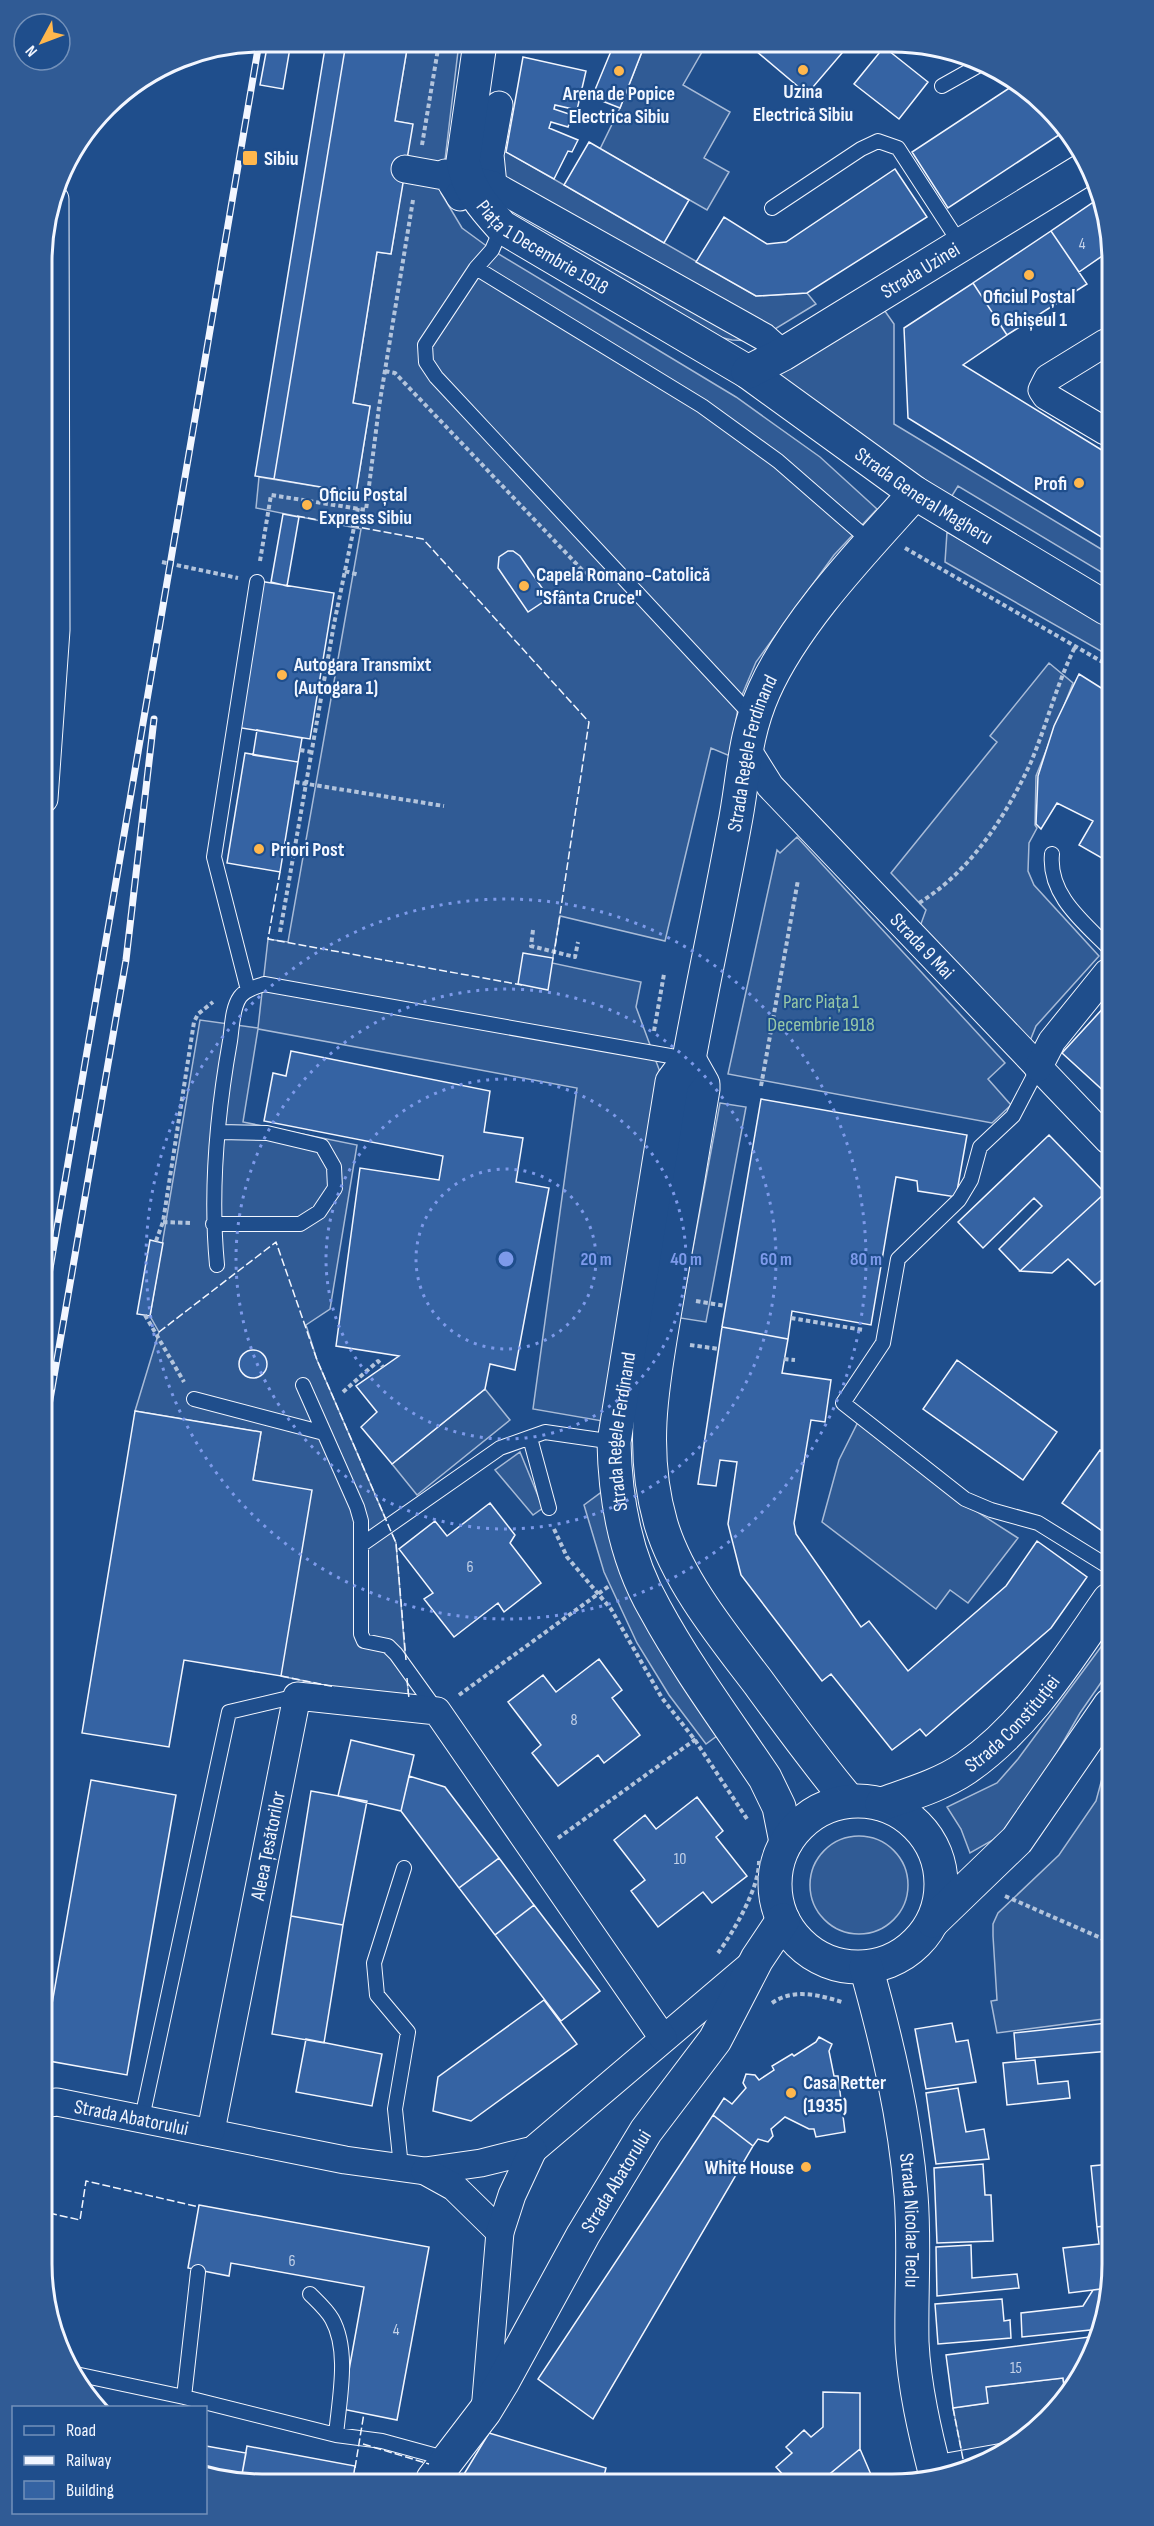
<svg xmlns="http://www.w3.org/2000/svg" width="1154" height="2526" viewBox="0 0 1154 2526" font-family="'Sofia Sans Condensed',sans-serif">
<rect width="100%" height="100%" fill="#1f4e8c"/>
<!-- built -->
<path fill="#305b95" stroke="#a8bbd7" stroke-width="1.5" d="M 408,43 L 459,43 L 441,193 L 462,228 L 492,250 L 736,397 L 820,457 L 877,509 L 834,555 L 756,662 L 739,702 L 730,756 L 711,748 L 665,941 L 560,916 L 552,963 L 641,982 L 636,1007 L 660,1072 L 608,1422 L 533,1409 L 577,1088 L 258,1029 L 243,1122 L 357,1145 L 330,1309 L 306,1325 L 317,1360 L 396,1543 L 409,1703 L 281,1676 L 253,1480 L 261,1432 L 135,1411 L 159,1332 L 150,1316 L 200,1020 L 258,1028 L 268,939 L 288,942 L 361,529 L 256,508 L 259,477 L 356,493 L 370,406 L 353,403 L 377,252 L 391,254 L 412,124 L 395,121 Z
M 645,44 L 706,45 L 683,85 L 730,112 L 704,158 L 729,172 L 707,210 L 600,149 L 620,108 Z
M 482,99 L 514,110 L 507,152 L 756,296 L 807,293 L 816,304 L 755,341 L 732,340 L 719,337 L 503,212 Z
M 880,304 L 894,324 L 894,424 L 1106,552 L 1106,575 L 958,486 L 950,499 L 826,419 L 777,372 Z
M 947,532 L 1106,623 L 1106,654 L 945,562 Z
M 1049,663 L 1073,683 L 1036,776 L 1035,825 L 1037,828 L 1029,843 L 1028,871 L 1034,885 L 1099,956 L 1036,1026 L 1028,1046 L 918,932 L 926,910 L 891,873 L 997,742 L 990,736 Z
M 797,837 L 1005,1063 L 988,1079 L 1011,1105 L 992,1123 L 728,1074 L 777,850 L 780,853 Z
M 720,1103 L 746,1107 L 706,1322 L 680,1318 Z
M 485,1389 L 510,1420 L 417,1495 L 392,1464 Z
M 859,1420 L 968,1506 L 1018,1538 L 968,1603 L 950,1590 L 936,1609 L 822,1522 L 839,1460 Z
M 520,1452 L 543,1508 L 533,1515 L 495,1470 Z
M 603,1491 L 725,1730 L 706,1744 L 669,1695 L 637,1643 L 604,1572 L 584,1505 Z
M 1109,1636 L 1109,1671 L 1080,1713 L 1047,1770 L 1006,1828 L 993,1840 L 970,1853 L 961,1829 L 947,1807 L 997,1783 L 1018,1759 Z
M 1110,1749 L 1110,1917 L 1108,1925 L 1111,2018 L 997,2033 L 991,2001 L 997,2000 L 993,1936 L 993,1924 L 998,1913 L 1059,1855 L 1096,1801 Z
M810 1885a49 49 0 1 1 98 0a49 49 0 1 1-98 0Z
M 1063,2378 L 1066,2398 L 1014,2447 L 965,2469 L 953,2408 L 987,2403 L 986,2387 Z"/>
<!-- building -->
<path fill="#3563a3" stroke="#f2f6ff" stroke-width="1.5" d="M 268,42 L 291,42 L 283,89 L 260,85 Z
M 326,42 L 346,43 L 274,479 L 255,476 Z
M 346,43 L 408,43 L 395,121 L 413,124 L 391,254 L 377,252 L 353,403 L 370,406 L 356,493 L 274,479 Z
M 614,44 L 645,44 L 620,108 L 592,97 Z
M 749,45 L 848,46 L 807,94 Z
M 884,47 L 928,82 L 899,119 L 854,84 Z
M 523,57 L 586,71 L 577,110 L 555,105 L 554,109 L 572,115 L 568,127 L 551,122 L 549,128 L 578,140 L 572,152 L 568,151 L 554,179 L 506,152 Z
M 1017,83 L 1037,97 L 1065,131 L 948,208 L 912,152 Z
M 589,142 L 689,200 L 664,243 L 564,185 Z
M 895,169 L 927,217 L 807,293 L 756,296 L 696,262 L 724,217 L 767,244 L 786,242 Z
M 1101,197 L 1104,205 L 1105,254 L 1079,272 L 1051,231 Z
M 1051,231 L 1087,284 L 1007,335 L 973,283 Z
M 973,283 L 1007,335 L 963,365 L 1105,452 L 1106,540 L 908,418 L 904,328 Z
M 283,514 L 299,517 L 287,586 L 271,582 Z
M 508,551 L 513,551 L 520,556 L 549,598 L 528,612 L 498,568 L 499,557 Z
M 259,581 L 334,593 L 310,739 L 235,727 Z
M 1079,674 L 1106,691 L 1107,861 L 1079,845 L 1093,821 L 1057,803 L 1041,829 L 1036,824 L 1038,776 L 1054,726 Z
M 257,730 L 302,738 L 298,762 L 253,755 Z
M 245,753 L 298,762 L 280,872 L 227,863 Z
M 523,953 L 553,958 L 548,990 L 518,984 Z
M 1107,1004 L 1107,1094 L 1062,1053 Z
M 291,1051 L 490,1091 L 484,1132 L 523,1138 L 516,1182 L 549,1188 L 515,1370 L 490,1364 L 485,1389 L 392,1464 L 361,1427 L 377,1412 L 356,1386 L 399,1356 L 336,1346 L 360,1168 L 439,1180 L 443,1156 L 264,1121 L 273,1073 L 286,1076 Z
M 761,1099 L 967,1135 L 956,1197 L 918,1191 L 917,1181 L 896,1177 L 871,1325 L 792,1311 L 788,1339 L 722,1327 Z
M 1049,1135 L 1105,1193 L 1020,1271 L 999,1249 L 1042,1206 L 1034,1198 L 983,1248 L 958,1222 Z
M 1105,1193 L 1108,1196 L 1108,1275 L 1095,1285 L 1068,1259 L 1052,1273 L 1020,1271 Z
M 150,1240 L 163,1243 L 150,1316 L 137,1314 Z
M 722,1327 L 788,1339 L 782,1373 L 831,1380 L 825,1422 L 811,1420 L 794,1523 L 796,1534 L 861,1627 L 869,1621 L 908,1671 L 1006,1586 L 1037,1541 L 1087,1577 L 1051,1628 L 926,1736 L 920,1729 L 892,1750 L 831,1674 L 822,1681 L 741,1575 L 728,1524 L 737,1462 L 720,1460 L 716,1486 L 698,1484 Z
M239 1364a14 14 0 1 1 28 0a14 14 0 1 1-28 0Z
M 957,1360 L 1057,1432 L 1023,1480 L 923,1409 Z
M 135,1411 L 261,1432 L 253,1480 L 312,1490 L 281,1676 L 184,1660 L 169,1747 L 82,1733 Z
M 1100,1450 L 1109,1455 L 1108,1535 L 1062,1503 Z
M 490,1503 L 515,1535 L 510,1543 L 541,1583 L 504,1612 L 498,1603 L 454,1637 L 424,1599 L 433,1593 L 399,1549 L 435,1521 L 447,1536 Z
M 599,1659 L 622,1690 L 612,1698 L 640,1735 L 604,1763 L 598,1755 L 558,1786 L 532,1753 L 541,1745 L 508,1702 L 543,1675 L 556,1692 Z
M 351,1740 L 414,1755 L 401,1811 L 338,1796 Z
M 409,1776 L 445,1787 L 499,1858 L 459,1888 L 401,1811 Z
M 91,1780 L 176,1795 L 127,2075 L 49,2061 L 49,2021 Z
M 311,1791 L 367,1801 L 343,1925 L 291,1916 Z
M 697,1797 L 723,1831 L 716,1837 L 747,1876 L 712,1903 L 703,1892 L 658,1927 L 631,1891 L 645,1880 L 614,1840 L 645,1815 L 656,1829 Z
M 499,1858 L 534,1905 L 495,1935 L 459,1888 Z
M 534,1905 L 600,1991 L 561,2021 L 495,1935 Z
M 291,1916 L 343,1925 L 324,2043 L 272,2034 Z
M 544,2000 L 577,2044 L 471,2121 L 433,2111 L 438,2077 Z
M 952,2023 L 956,2042 L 968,2040 L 976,2082 L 926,2089 L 915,2029 Z
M 1107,2023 L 1110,2051 L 1016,2059 L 1014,2033 Z
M 819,2037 L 832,2044 L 829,2051 L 834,2076 L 838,2076 L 845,2132 L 816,2137 L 814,2129 L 809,2129 L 785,2117 L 771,2129 L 773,2136 L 768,2142 L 758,2139 L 753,2146 L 713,2115 L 724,2098 L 732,2104 L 746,2088 L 743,2083 L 746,2074 L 755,2075 L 759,2080 L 774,2070 L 772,2066 L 792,2054 L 794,2056 L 816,2042 Z
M 306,2039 L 382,2054 L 372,2106 L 296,2092 Z
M 1035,2060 L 1038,2084 L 1068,2081 L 1070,2098 L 1007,2105 L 1003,2063 Z
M 958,2088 L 966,2132 L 984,2129 L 989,2159 L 936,2164 L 926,2093 Z
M 713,2115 L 753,2146 L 593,2419 L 538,2379 Z
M 983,2164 L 985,2195 L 991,2195 L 993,2241 L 937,2243 L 934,2168 Z
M 1111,2164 L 1111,2225 L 1097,2227 L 1091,2166 Z
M 199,2205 L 429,2247 L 397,2420 L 342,2409 L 364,2287 L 231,2263 L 229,2276 L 188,2268 Z
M 1111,2225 L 1109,2288 L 1069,2293 L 1063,2248 L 1099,2244 L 1097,2227 Z
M 971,2245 L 972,2278 L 1017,2274 L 1019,2288 L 937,2296 L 936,2247 Z
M 1109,2288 L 1100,2329 L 1022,2337 L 1021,2313 L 1083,2306 L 1093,2290 Z
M 1002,2299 L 1004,2321 L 1010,2320 L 1011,2338 L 938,2344 L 935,2304 Z
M 1089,2337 L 1091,2355 L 1073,2386 L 1064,2387 L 1063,2378 L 986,2387 L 988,2403 L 953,2408 L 946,2355 Z
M 823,2392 L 860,2393 L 860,2449 L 826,2477 L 785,2477 L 776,2467 L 792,2453 L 786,2447 L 804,2430 L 811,2437 L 823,2427 Z
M 489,2433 L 606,2468 L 604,2476 L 612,2478 L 461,2479 Z
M 206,2446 L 246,2453 L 241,2480 L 220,2480 L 206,2475 Z
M 247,2446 L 355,2466 L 353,2479 L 241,2480 Z
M 860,2449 L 872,2477 L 826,2477 Z"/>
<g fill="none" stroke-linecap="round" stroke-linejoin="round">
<!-- lane casing -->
<g stroke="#f2f6ff" stroke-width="16">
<path id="lane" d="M 942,86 L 983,63
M 772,208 L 861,149 L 878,141 L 898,148 L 961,245
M 502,227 L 492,250 L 476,268 L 425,345 L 426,362 L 436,377 L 752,716
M 476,268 L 702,406 L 778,461 L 871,542
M 1052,854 C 1048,894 1082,921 1107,946
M 248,990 L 214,857 L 257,582
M 1038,1068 L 1013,1116 L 980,1147 L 971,1180 L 959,1200 L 898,1259 L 883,1343 L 843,1403 L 965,1499 L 991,1510 L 1038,1523 L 1109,1567
M 213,1224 L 300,1224 L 319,1212 L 335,1188 L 334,1167 L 322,1146 L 267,1133 L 219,1132
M 217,1265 C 210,1191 217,1114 230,1041 C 232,1028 232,1008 240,997 C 246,989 256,987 264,984 L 687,1059
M 303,1385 L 357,1507 L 361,1521 L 361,1545
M 194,1399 L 324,1433
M 530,1438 L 549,1508
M 437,1711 L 396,1654 L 388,1646 L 364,1641 L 361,1634 L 361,1545 L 500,1448 L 545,1432 L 614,1442
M 142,2118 L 229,1712 L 297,1696
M 401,2167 L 395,2109 L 408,2032 L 377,1995 L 374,1963 L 404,1868
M 310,2294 C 317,2301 327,2310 332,2319 C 350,2351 339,2400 336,2435
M 71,2373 L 184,2397 L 336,2435 L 382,2441 L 448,2459
M 184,2397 L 198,2272
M 933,2463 L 1007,2450"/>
</g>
<!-- street casing -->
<g stroke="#f2f6ff" stroke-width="29">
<g id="street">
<path d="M 405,169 L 444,176 L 445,173 L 459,195"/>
<path d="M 493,185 L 490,155 L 499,105"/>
<path d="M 460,197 L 459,195 L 480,182 L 493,185 L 764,337 L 783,354"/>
<path d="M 1105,343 L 1048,378 L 1042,390 L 1046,396 L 1105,431"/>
<path id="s1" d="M 745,746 L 770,786 L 1108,1140"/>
<path d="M 44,799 L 56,630 L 55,199"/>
<path d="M 1038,1068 L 1052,1041 L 1107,973"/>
<path id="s2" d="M 49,2103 L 57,2102 L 345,2160 L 425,2171 L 481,2163 L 533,2150 L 753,1963"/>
<path id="s3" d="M 211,2131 L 297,1696 L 437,1711 L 663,2038"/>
<path d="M 425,2171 L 454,2187 L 500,2232"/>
<path d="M 485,2411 L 500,2232 L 512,2195 L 533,2150"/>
</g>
</g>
<!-- secondary casing -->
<g stroke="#f2f6ff" stroke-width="35">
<g id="secondary">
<path id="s4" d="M 480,43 L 463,161 C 468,189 483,206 502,227 L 748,372 L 915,493 L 1106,608"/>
<path id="s5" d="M 748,372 L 783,354 L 1088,167"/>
<path d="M 689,1059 L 703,1084 L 703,1089 C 692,1155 681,1220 669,1286 C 656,1368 637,1442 661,1524 C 678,1581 723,1636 758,1682 C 788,1723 817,1763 849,1801"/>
<path id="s6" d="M 786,1842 L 779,1807 L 765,1778 C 728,1723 687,1668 655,1609 C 626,1559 615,1499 614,1442 L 672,1082 L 689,1059 C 703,982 720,905 734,828 C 744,779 743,738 764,691 C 795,621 864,550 915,493"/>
</g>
</g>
<!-- primary casing -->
<g stroke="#f2f6ff" stroke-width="35">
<g id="primary">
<circle cx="858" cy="1884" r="83"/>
<path id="s7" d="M 882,1804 C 910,1794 941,1785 966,1768 C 1027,1726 1067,1660 1109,1600"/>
<path d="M 933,1921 L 1017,1840 L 1110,1705"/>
<path id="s8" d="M 866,1967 C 887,2042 905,2118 911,2195 C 915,2244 911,2293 912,2342 C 914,2386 925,2433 936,2476"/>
<path id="s9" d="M 433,2479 L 485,2411 L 502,2383 L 583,2235 L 646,2131 L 715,2040 L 757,1959 L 783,1920"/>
</g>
</g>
<!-- path -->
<path stroke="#b3c4dc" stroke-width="4" stroke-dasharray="4.5 3" stroke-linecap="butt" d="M 422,145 L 439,43
M 385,371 L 395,373 L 586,574
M 905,548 L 1106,664
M 260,561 L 271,495 L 366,510 L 379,407 L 413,200
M 162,562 L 238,578
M 345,571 L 359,575
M 300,750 L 311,752
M 295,782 L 444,806
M 919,903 C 971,871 1006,816 1031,762 C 1047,724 1057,683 1075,647
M 533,930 L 531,946 L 575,957 L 578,942
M 280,932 L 334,624 L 358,508
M 654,1031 L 664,974
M 761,1086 L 798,880
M 163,1222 L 192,1223
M 156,1241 L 163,1222 L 194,1022 L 198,1014 L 213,1002
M 696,1301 L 725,1306
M 145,1315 L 184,1382
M 791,1318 L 863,1330
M 690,1345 L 719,1349
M 784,1359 L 795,1360
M 343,1392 L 378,1361 L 383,1367
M 554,1529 L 567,1557 L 611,1609 L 662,1698 L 695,1740 L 747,1819
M 459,1695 L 609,1586
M 558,1838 L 696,1739
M 1005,1896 L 1110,1942
M 718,1953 C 734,1931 760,1887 759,1860
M 772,2003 C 793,1988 819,1995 842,2002"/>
<!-- lane -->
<use href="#lane" stroke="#1f4e8c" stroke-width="14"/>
<!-- street -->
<use href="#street" stroke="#1f4e8c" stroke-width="27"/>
<!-- secondary -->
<use href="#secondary" stroke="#1f4e8c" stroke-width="33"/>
<!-- primary -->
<use href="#primary" stroke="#1f4e8c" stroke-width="33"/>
<!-- rail casing -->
<g stroke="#f2f6ff" stroke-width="7">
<path id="rail" d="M 46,1292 L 259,43
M 47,1417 L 126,960 L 154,719"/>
</g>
<!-- rail -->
<use href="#rail" stroke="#1f4e8c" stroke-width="4.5" stroke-dasharray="14" stroke-linecap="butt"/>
<!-- fence -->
<path stroke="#f2f6ff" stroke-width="1.5" stroke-dasharray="8 3" stroke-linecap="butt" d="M 297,516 L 423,539 L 589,722 L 554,954
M 280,872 L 268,939 L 522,985
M 159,1332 L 276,1242 L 317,1360 L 396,1543 L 406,1660
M 281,1676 L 335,1687
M 407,1678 L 409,1699
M 49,2213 L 80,2220 L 86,2181 L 199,2207
M 953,2408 L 965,2469
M 363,2444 L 429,2464
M 355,2468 L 364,2413"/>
<!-- wall -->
<path stroke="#f2f6ff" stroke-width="3" d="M 1089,2337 L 1098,2336"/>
</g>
<!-- distance rings -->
<g fill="none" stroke="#7d9aea" stroke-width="3" stroke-dasharray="3 6">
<circle cx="506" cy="1259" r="90"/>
<circle cx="506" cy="1259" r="180"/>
<circle cx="506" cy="1259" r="270"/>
<circle cx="506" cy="1259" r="360"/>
</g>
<!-- markers -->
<g fill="#ffb74d" stroke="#1f4e8c" stroke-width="2">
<circle cx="803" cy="70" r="6"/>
<circle cx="619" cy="71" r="6"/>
<rect x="242" y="150" width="16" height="16" rx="3"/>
<circle cx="1029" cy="275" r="6"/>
<circle cx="1079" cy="483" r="6"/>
<circle cx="307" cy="505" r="6"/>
<circle cx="524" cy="586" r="6"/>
<circle cx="282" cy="675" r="6"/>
<circle cx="259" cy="849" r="6"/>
<circle cx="791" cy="2093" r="6"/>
<circle cx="806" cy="2167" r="6"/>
</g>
<g text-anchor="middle" stroke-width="4.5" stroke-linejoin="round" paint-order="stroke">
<!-- number labels -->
<g font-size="16" fill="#c3d1e8">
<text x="1082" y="249">4</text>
<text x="470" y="1572">6</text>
<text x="574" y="1725">8</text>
<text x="680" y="1864">10</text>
<text x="292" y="2266">6</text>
<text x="396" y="2335">4</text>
<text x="1016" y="2373">15</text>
</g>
<!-- poi labels -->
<g font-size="20" font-weight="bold" fill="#f2f6ff" stroke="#1f4e8c" text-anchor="start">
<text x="803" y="98" text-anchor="middle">Uzina<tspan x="803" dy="23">Electrică Sibiu</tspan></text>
<text x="619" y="100" text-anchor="middle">Arena de Popice<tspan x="619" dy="23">Electrica Sibiu</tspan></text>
<text x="264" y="165">Sibiu</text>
<text x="1029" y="303" text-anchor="middle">Oficiul Poștal<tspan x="1029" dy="23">6 Ghișeul 1</tspan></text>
<text x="1067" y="490" text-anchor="end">Profi</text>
<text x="319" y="501">Oficiu Poștal<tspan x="319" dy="23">Express Sibiu</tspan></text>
<text x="536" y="581">Capela Romano-Catolică<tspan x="536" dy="23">"Sfânta Cruce"</tspan></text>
<text x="294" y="671">Autogara Transmixt<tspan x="294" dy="23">(Autogara 1)</tspan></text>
<text x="271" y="856">Priori Post</text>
<text x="803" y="2089">Casa Retter<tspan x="803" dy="23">(1935)</tspan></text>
<text x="794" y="2174" text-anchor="end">White House</text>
</g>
<!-- street labels -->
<g font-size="20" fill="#f2f6ff" stroke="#1f4e8c">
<text dy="7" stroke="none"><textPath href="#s4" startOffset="242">Piața 1 Decembrie 1918</textPath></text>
<text dy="7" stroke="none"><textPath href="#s5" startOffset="200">Strada Uzinei</textPath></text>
<text dy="7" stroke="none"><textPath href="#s4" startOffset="698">Strada General Magheru</textPath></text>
<text dy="7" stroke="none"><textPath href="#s6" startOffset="1149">Strada Regele Ferdinand</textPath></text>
<text dy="7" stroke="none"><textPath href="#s1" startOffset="268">Strada 9 Mai</textPath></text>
<text dy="7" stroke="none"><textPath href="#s6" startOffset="454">Strada Regele Ferdinand</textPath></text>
<text dy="7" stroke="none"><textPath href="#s7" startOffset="156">Strada Constituției</textPath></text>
<text dy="7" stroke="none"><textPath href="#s3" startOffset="291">Aleea Țesătorilor</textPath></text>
<text dy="7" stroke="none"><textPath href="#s2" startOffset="84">Strada Abatorului</textPath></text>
<text dy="7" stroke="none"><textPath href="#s9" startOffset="350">Strada Abatorului</textPath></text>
<text dy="7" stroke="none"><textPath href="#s8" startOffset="258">Strada Nicolae Teclu</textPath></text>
</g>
<!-- park labels -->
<g font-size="20" fill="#97c8a6" stroke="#1f4e8c">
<text x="821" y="1008">Parc Piața 1<tspan x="821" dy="23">Decembrie 1918</tspan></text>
</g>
</g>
<!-- crop -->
<path d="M0 0H1154V2526H0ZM262 52H892A210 210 0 0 1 1102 262V2264A210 210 0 0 1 892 2474H262A210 210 0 0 1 52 2264V262A210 210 0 0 1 262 52Z" fill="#305b95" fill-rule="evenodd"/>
<path fill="none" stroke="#f2f6ff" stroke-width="3" d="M262 52H892A210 210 0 0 1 1102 262V2264A210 210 0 0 1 892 2474H262A210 210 0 0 1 52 2264V262A210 210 0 0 1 262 52Z"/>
<circle cx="506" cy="1259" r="9" fill="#7d9aea" stroke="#1f4e8c" stroke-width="3"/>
<g font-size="18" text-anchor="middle" font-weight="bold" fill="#7d9aea" stroke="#1f4e8c" stroke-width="4.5" stroke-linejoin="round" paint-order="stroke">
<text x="596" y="1265">20 m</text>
<text x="686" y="1265">40 m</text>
<text x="776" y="1265">60 m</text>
<text x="866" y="1265">80 m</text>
</g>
<!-- legend -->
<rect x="12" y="2406" width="195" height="108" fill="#1f4e8c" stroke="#7391ba" stroke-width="1.5"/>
<rect x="24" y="2426" width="30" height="9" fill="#1f4e8c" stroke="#7391ba" stroke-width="1.5"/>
<text x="66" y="2436" font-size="18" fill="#f2f6ff">Road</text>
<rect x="24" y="2456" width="30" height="9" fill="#f2f6ff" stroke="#7391ba" stroke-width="1.5"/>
<text x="66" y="2466" font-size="18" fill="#f2f6ff">Railway</text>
<rect x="24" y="2481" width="30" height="18" fill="#3563a3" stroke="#7391ba" stroke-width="1.5"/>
<text x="66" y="2496" font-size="18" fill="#f2f6ff">Building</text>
<!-- north arrow -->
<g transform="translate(42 42) rotate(229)"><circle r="28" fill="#1f4e8c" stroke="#7391ba" stroke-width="1.5"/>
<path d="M0-4.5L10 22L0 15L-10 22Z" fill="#ffb74d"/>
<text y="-9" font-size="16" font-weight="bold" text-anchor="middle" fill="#f2f6ff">N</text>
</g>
</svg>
